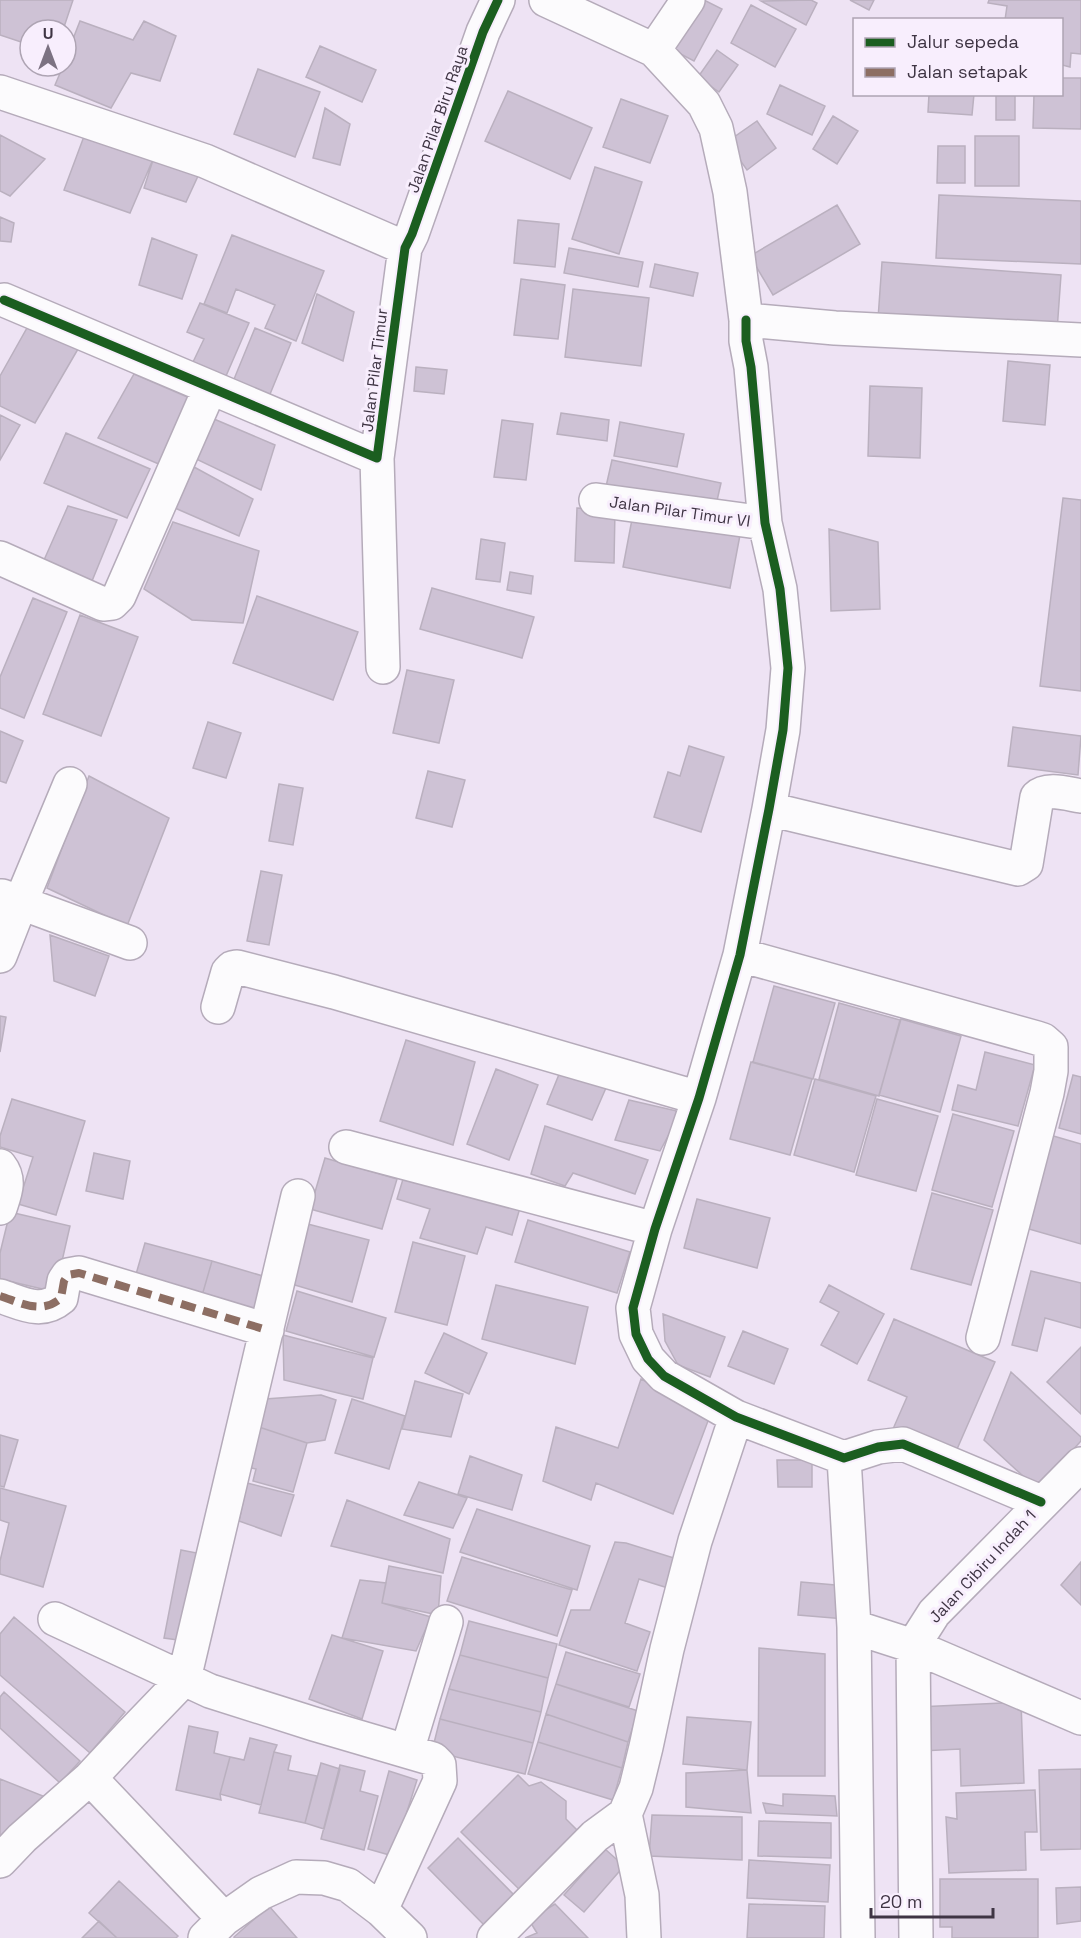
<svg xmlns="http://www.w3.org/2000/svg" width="1081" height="1938" viewBox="0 0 1081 1938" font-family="'Space Grotesk',sans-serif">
<rect width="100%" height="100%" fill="#eee3f4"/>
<!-- building -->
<path fill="#cec2d5" stroke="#bab0bf" stroke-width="1.5" d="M 0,0 L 73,0 L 63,30 L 30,30 L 30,45 L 0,35 Z
M 694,0 L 704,0 L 722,9 L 694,61 L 669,48 Z
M 811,0 L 817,3 L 806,25 L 761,1 Z
M 850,0 L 874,0 L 869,10 Z
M 989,0 L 1081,0 L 1081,54 L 1071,53 L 1070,67 L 1062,65 L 1062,20 L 1005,20 L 1007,6 L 988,3 Z
M 751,5 L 796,29 L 775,67 L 731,43 Z
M 80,21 L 133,40 L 144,21 L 176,36 L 160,81 L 131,73 L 111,108 L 55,85 L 63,66 L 66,66 L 66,57 Z
M 320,46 L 376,70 L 362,102 L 306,77 Z
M 717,50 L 738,65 L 719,92 L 698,77 Z
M 258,69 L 320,92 L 295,157 L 234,134 Z
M 1062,78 L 1081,78 L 1081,129 L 1033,128 L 1034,94 L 1062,94 Z
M 780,85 L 825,106 L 812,135 L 767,114 Z
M 508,91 L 592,128 L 570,179 L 485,141 Z
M 929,94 L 974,94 L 972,115 L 928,112 Z
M 996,94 L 1015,94 L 1015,120 L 996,120 Z
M 621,99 L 668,116 L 650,163 L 603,147 Z
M 325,108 L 350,124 L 340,165 L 313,158 Z
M 833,116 L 858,131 L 837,164 L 813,149 Z
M 757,121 L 776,148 L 747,170 L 727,142 Z
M 86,131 L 154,157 L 130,213 L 64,190 Z
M 0,135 L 45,159 L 10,196 L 0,191 Z
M 975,136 L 1019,136 L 1019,186 L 975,186 Z
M 938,146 L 965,146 L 965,183 L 937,183 Z
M 154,157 L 204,163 L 186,202 L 144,188 Z
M 595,167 L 642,182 L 619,254 L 572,239 Z
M 939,195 L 1081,201 L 1081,264 L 936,258 Z
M 837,205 L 860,244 L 773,295 L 750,256 Z
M 0,217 L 14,223 L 11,242 L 0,241 Z
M 518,220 L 559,224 L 555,267 L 514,263 Z
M 232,235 L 324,271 L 296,341 L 265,328 L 275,305 L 236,289 L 227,313 L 204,304 Z
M 152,238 L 197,255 L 182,299 L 139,285 Z
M 569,248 L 643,262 L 638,287 L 564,273 Z
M 882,262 L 1061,275 L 1057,331 L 878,319 Z
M 655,264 L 698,273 L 693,296 L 650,287 Z
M 521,279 L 565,285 L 558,339 L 514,335 Z
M 573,289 L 649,298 L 641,366 L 565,357 Z
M 317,294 L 354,312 L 343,361 L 302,343 Z
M 200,303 L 249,323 L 226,376 L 193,362 L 204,339 L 187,332 Z
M 27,328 L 78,349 L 35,423 L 0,406 L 0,376 Z
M 255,328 L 291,343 L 268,399 L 232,384 Z
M 1008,361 L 1050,365 L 1045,425 L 1003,421 Z
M 416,367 L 447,370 L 444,394 L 414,391 Z
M 134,374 L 192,399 L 161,465 L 98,438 Z
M 870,386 L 922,388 L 920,458 L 868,456 Z
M 561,413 L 609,420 L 607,441 L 557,434 Z
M 0,415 L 20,425 L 0,460 Z
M 214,419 L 275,445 L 261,490 L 194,458 Z
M 502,420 L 533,424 L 526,480 L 494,477 Z
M 620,422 L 684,434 L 677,467 L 614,456 Z
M 66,433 L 150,469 L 127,518 L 44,483 Z
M 612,460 L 721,483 L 714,514 L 605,491 Z
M 194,467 L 253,499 L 239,536 L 175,508 Z
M 1063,498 L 1081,500 L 1081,691 L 1040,686 Z
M 68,506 L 117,520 L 92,581 L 44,560 Z
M 577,508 L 615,510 L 614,563 L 575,561 Z
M 633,514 L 740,535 L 730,588 L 623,567 Z
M 173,522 L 259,551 L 243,623 L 192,620 L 144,589 Z
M 829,529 L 878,542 L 880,609 L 831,611 Z
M 481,539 L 505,543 L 500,582 L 476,579 Z
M 510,572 L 533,576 L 531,594 L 507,590 Z
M 432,588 L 534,617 L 522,658 L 420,629 Z
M 257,596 L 358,632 L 333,700 L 233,663 Z
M 33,598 L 67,612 L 24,718 L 0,708 L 0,677 Z
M 80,615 L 138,637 L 101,736 L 43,714 Z
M 407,670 L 454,680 L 439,743 L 393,733 Z
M 208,722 L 241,733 L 226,778 L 193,768 Z
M 1013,727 L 1081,736 L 1078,775 L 1008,766 Z
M 0,731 L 23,741 L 6,783 L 0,781 Z
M 689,746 L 724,757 L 701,832 L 654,817 L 668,772 L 680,776 Z
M 428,771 L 465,780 L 452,827 L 416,818 Z
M 89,776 L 169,818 L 127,926 L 47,888 Z
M 279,784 L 303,788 L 293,845 L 269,841 Z
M 261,871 L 282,875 L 269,945 L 247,941 Z
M 50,935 L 109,956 L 95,996 L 54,981 Z
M 774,986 L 835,1003 L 813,1079 L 753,1062 Z
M 839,1003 L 900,1020 L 879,1096 L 819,1079 Z
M 0,1016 L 6,1017 L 0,1052 Z
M 901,1019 L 961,1036 L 940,1112 L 879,1095 Z
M 406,1040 L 475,1062 L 453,1145 L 380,1121 Z
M 985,1052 L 1035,1065 L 1018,1126 L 952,1110 L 958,1085 L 976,1090 Z
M 751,1062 L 812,1079 L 790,1155 L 730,1139 Z
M 562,1067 L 609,1081 L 592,1120 L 547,1104 Z
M 496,1069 L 538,1085 L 509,1160 L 467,1144 Z
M 1073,1075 L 1081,1077 L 1081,1134 L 1059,1128 Z
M 815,1079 L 876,1096 L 854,1172 L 794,1155 Z
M 12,1099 L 85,1121 L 56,1215 L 18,1204 L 33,1157 L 0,1147 L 0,1136 Z
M 877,1099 L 938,1116 L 916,1191 L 856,1175 Z
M 629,1100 L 681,1112 L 660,1151 L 615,1140 Z
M 953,1114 L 1014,1131 L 992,1207 L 932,1190 Z
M 545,1126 L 648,1160 L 635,1194 L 573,1173 L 565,1186 L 531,1174 Z
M 1050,1135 L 1081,1144 L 1081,1244 L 1022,1227 Z
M 94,1153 L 130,1161 L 123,1199 L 86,1191 Z
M 325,1158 L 397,1179 L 382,1229 L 310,1209 Z
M 407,1166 L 522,1201 L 512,1235 L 486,1227 L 477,1254 L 420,1238 L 430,1209 L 397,1199 Z
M 932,1193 L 993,1210 L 971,1285 L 911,1269 Z
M 697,1199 L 770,1218 L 757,1268 L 684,1248 Z
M 10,1212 L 70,1226 L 55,1292 L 0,1279 L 0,1253 Z
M 528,1220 L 630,1252 L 617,1293 L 515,1262 Z
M 304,1223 L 369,1240 L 352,1302 L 288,1283 Z
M 413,1242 L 465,1256 L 447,1325 L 395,1312 Z
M 145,1243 L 212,1261 L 195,1320 L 128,1302 Z
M 212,1261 L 273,1279 L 256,1337 L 195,1320 Z
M 1031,1271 L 1081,1283 L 1081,1328 L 1045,1318 L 1037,1351 L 1012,1345 Z
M 496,1285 L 588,1307 L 575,1364 L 482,1339 Z
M 829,1285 L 884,1314 L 857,1364 L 821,1345 L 839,1312 L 820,1302 Z
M 297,1291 L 386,1318 L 374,1357 L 286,1331 Z
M 663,1314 L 725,1337 L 710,1377 L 678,1365 L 665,1341 Z
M 894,1319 L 995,1362 L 954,1456 L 893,1429 L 907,1397 L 868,1380 Z
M 743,1331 L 788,1349 L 774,1384 L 728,1366 Z
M 444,1333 L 487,1353 L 469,1394 L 425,1373 Z
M 283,1335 L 373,1358 L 363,1399 L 284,1380 Z
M 1081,1347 L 1081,1414 L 1047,1382 Z
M 1011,1372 L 1081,1437 L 1081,1441 L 1037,1489 L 984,1440 Z
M 641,1379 L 711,1413 L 673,1514 L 596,1483 L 591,1500 L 543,1481 L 556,1427 L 618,1448 Z
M 415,1381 L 463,1394 L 451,1437 L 402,1429 Z
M 321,1395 L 336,1400 L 325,1440 L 307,1443 L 256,1426 L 265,1399 Z
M 352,1399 L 405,1416 L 389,1469 L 335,1453 Z
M 256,1426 L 307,1443 L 293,1492 L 253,1481 L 256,1469 L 242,1466 Z
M 0,1435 L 18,1440 L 4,1487 L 0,1486 Z
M 470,1456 L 522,1475 L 512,1510 L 458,1494 Z
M 777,1460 L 812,1460 L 812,1487 L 778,1487 Z
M 419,1482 L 467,1498 L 453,1528 L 404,1515 Z
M 247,1483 L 294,1495 L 281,1536 L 239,1521 Z
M 0,1488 L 66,1506 L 43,1587 L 0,1574 L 0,1561 L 9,1523 L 0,1520 Z
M 347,1500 L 450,1539 L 443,1573 L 331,1546 Z
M 477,1509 L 590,1546 L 577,1590 L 460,1552 Z
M 615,1542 L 626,1543 L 677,1559 L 668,1588 L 639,1579 L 625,1623 L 650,1632 L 637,1671 L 559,1645 L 571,1610 L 590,1610 Z
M 181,1550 L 202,1554 L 185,1641 L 164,1638 Z
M 462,1557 L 572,1590 L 557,1636 L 447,1601 Z
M 1081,1562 L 1081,1605 L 1061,1585 Z
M 389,1566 L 441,1576 L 438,1615 L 382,1603 Z
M 360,1580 L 386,1583 L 382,1603 L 431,1617 L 416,1651 L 342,1638 Z
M 801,1582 L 847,1586 L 845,1619 L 798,1615 Z
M 14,1617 L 125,1712 L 90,1753 L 0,1675 L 0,1634 Z
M 469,1621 L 557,1644 L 548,1678 L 460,1655 Z
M 332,1635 L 383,1651 L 362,1719 L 309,1699 Z
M 759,1648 L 825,1654 L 825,1776 L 758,1776 Z
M 566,1652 L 640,1674 L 629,1707 L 556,1684 Z
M 460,1655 L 548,1678 L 541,1712 L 449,1689 Z
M 556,1684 L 638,1711 L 628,1742 L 546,1714 Z
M 449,1689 L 541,1712 L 533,1743 L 440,1719 Z
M 4,1692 L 80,1761 L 60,1783 L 0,1728 L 0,1697 Z
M 1021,1702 L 1024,1783 L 961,1786 L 960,1749 L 921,1751 L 918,1707 Z
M 546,1714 L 628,1742 L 622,1768 L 538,1742 Z
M 687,1717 L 751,1722 L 747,1770 L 683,1764 Z
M 440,1719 L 533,1743 L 525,1774 L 432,1751 Z
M 189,1726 L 218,1732 L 214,1753 L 230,1757 L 220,1794 L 221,1800 L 176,1790 Z
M 250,1738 L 277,1745 L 274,1752 L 261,1805 L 220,1794 L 230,1757 L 244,1760 Z
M 538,1742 L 622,1768 L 613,1800 L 528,1774 Z
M 274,1752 L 291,1756 L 288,1770 L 317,1776 L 305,1823 L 259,1813 Z
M 321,1763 L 340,1769 L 324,1829 L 305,1823 Z
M 340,1765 L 365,1771 L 360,1791 L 378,1796 L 364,1850 L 321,1839 Z
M 1081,1769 L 1081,1849 L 1041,1850 L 1039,1770 Z
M 747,1770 L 751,1813 L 686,1807 L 686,1773 Z
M 389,1771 L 417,1780 L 393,1856 L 368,1849 Z
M 518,1775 L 529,1786 L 541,1782 L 566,1801 L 566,1819 L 587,1840 L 529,1899 L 461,1832 Z
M 0,1779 L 43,1796 L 0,1847 Z
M 1035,1790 L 1037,1832 L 1025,1832 L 1026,1870 L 949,1873 L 946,1817 L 957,1819 L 956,1793 Z
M 783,1794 L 835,1796 L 837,1816 L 766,1813 L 763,1803 L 783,1806 Z
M 652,1815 L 742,1817 L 742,1860 L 649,1856 Z
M 759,1821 L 831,1823 L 831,1858 L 758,1856 Z
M 458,1838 L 517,1898 L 486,1927 L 428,1868 Z
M 605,1849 L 624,1866 L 584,1912 L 564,1895 Z
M 749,1860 L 830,1865 L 828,1902 L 747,1898 Z
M 940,1879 L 1038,1879 L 1038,1938 L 952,1938 L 952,1927 L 940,1927 Z
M 119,1881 L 178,1936 L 176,1938 L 117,1938 L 89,1913 Z
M 1081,1887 L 1081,1921 L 1057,1924 L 1056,1888 Z
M 555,1904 L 588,1938 L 525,1938 L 537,1933 L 529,1920 Z
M 749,1904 L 825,1906 L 824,1938 L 747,1938 Z
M 269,1906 L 297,1938 L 234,1938 L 234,1937 Z
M 99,1921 L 117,1938 L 82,1938 Z"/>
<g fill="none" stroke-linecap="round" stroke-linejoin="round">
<!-- minor casing -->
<g stroke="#b5abba" stroke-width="36">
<path id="minor" d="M 546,0 L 654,50 L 704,104 L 716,128 L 730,192 L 746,320 L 835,328 L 1081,340
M 654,50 L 688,0
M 0,92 L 205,161 L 405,248
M 4,300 L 377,458 L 405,248 L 412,234 L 483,32 L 498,0
M 746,320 L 746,341 L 751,367 L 765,523 L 780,589 L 788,668 L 783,730 L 769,809 L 740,955 L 699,1098 L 655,1229 L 633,1308 L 636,1334 L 648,1359 L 664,1376 L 736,1417 L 844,1458 L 878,1447 L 903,1444 L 1041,1502
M 377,458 L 383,667
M 596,500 L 765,523
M 0,558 L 103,604 L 112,603 L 119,596 L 210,388
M 769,809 L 1018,869 L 1026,864 L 1037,797 C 1047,787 1068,794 1081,796
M 2,896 L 130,943
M 740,955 L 1037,1038 L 1043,1040 L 1051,1047 L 1051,1071 L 1047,1093 L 983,1338
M 0,956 L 27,887 L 70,784
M 218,1007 L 228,972 L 232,968 L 237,967 L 334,992 L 699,1098
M 346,1147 L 655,1229
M 0,1166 C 11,1180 5,1193 0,1208
M 0,1296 C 22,1303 41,1315 61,1298 L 64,1281 L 68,1275 L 79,1273 L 267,1330
M 844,1458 L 854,1627 L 858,1938
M 55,1619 L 210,1691 L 314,1724 L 433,1759 L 439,1765 L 440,1781 L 381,1910
M 854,1627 L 913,1646 L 1081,1718
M 407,1751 L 446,1622
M 90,1778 L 224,1919
M 0,1861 L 22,1838 L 90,1778 L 132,1733 L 184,1679 L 298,1196
M 205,1938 L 224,1919 L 261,1893 L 296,1877 L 324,1878 L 348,1885 L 381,1910 L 410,1938
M 494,1938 L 595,1836 L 625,1814
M 644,1938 L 642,1895 L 625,1814 L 636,1788 L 646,1747 L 667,1649 L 695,1541 L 736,1417
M 916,1938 L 913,1646 L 934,1613 L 1081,1464"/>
</g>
<!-- minor -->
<use href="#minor" stroke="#fcfbfd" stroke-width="33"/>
<!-- quiet -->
<path stroke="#8d6e63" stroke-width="8" stroke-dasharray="15 8" stroke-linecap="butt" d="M 0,1296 C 22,1303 41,1315 61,1298 L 64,1281 L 68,1275 L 79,1273 L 267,1330"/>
<!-- cycleway casing -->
<g stroke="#f8eefd" stroke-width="13">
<path id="cycleway" d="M 4,300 L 377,458 L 405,248 L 412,234 L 483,32 L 498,0
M 746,320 L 746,341 L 751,367 L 765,523 L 780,589 L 788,668 L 783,730 L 769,809 L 740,955 L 699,1098 L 655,1229 L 633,1308 L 636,1334 L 648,1359 L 664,1376 L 736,1417 L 844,1458 L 878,1447 L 903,1444 L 1041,1502"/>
</g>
<!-- cycleway -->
<use href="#cycleway" stroke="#1b5e20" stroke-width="9"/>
</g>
<g text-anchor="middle" stroke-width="6" stroke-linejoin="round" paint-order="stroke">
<!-- street labels -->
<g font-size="16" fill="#3f3544" stroke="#f8eefd">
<text transform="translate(437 119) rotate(-71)" y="6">Jalan Pilar Biru Raya</text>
<text transform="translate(374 370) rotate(-83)" y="6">Jalan Pilar Timur</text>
<text transform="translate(680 511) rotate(8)" y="6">Jalan Pilar Timur VI</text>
<text transform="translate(982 1566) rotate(-47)" y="6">Jalan Cibiru Indah 1</text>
</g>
</g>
<!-- legend -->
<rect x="853" y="18" width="210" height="78" fill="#f8eefd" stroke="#aea4b3" stroke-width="1.5"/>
<rect x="865" y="38" width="30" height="9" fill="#1b5e20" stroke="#aea4b3" stroke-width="1.5"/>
<text x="907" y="48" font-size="18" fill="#3f3544">Jalur sepeda</text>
<rect x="865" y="68" width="30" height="9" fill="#8d6e63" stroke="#aea4b3" stroke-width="1.5"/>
<text x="907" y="78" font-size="18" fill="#3f3544">Jalan setapak</text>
<!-- north arrow -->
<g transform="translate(48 48)"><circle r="28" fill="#f8eefd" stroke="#aea4b3" stroke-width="1.5"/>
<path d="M0-4.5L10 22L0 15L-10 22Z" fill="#7c7282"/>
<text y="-9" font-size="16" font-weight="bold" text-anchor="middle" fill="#3f3544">U</text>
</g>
<!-- scale -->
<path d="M871 1908v9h122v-9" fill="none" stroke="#3f3544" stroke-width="3"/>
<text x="880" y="1908" font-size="18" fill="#3f3544" stroke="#f8eefd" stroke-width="4.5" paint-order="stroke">20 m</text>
</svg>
